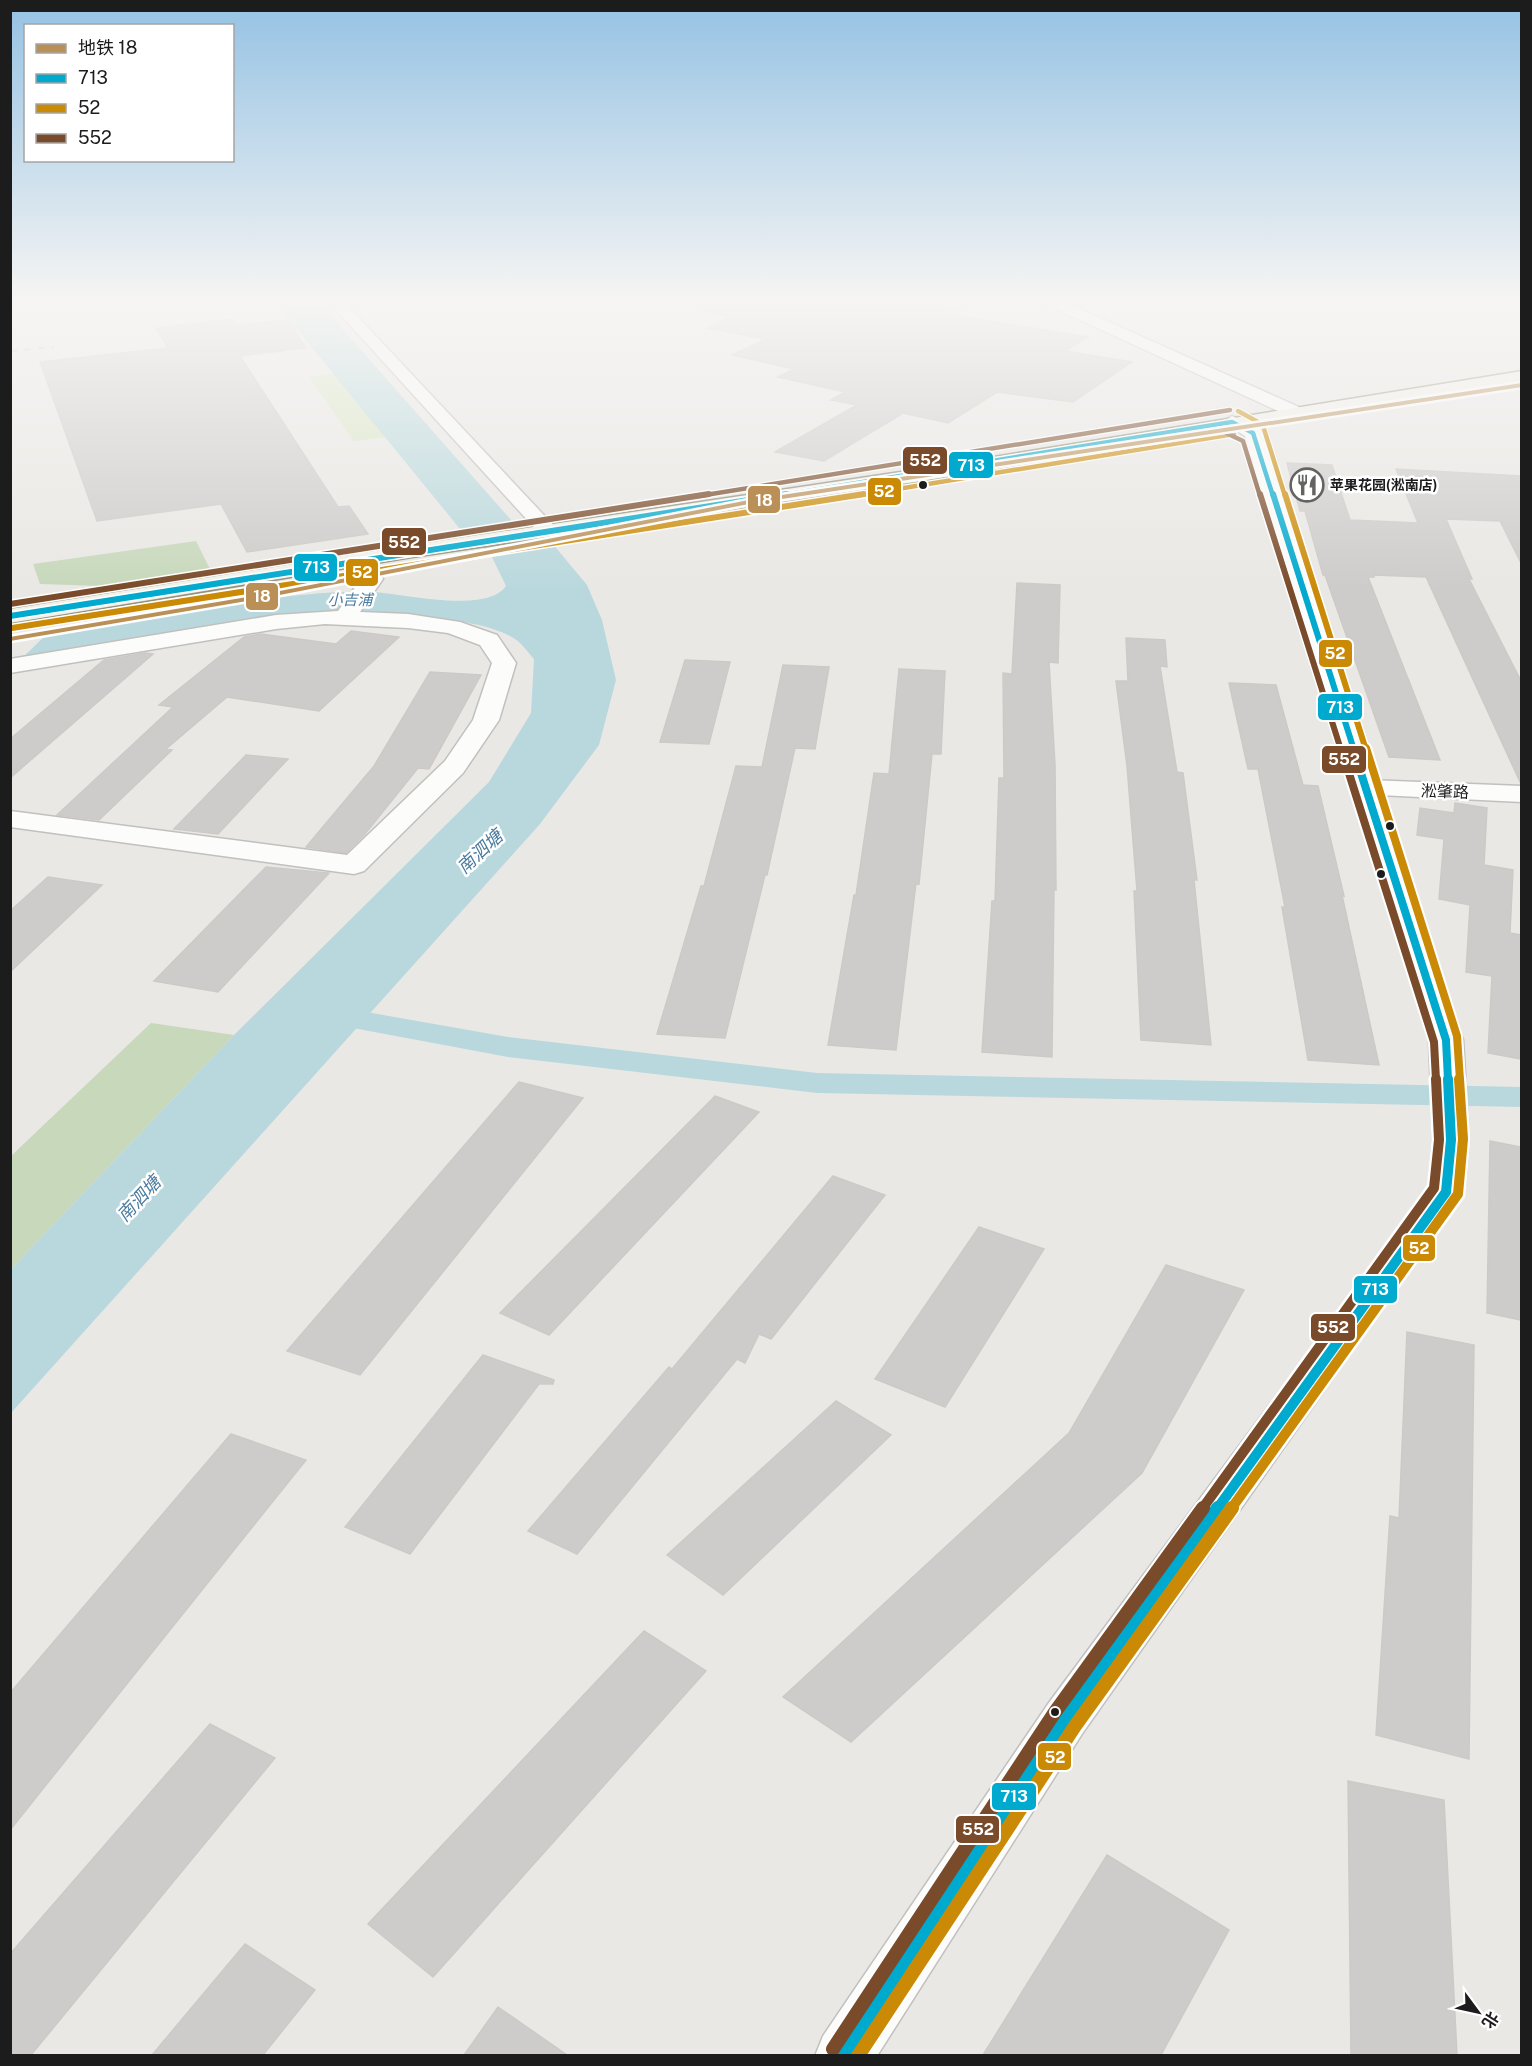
<svg xmlns="http://www.w3.org/2000/svg" width="1532" height="2066" viewBox="0 0 1532 2066" font-family="'Public Sans','Noto Sans SC',sans-serif">
<rect width="100%" height="100%" fill="#eae8e5"/>
<!-- grass -->
<path fill="#d9e6c5" d="M 334,374 L 386,437 L 354,441 L 309,377 Z"/>
<!-- forest -->
<path fill="#c7d8bb" d="M 196,541 L 210,569 L 101,586 L 40,584 L 33,564 Z
M 151,1023 L 234,1035 L 11,1269 L 11,1156 Z"/>
<!-- water -->
<path fill="#b9d8dd" d="M 273,300 L 317,300 L 534,546 L 552,543 L 587,585 L 602,620 L 616,680 L 599,745 L 540,824 L 11,1413 L 11,1269 L 234,1035 L 489,782 L 531,713 L 534,659 C 528,653 523,644 515,639 C 484,618 408,616 369,613 L 22,658 L 47,634 C 101,625 156,617 210,608 C 264,599 319,590 374,592 C 403,594 487,614 506,586 L 490,553 L 460,529 Z"/>
<g fill="none" stroke-linecap="round" stroke-linejoin="round">
<!-- canal -->
<path fill="#b9d8dd" fill-rule="evenodd" d="M 321,1004 L 508,1037 L 817,1073 L 1522,1087 L 1522,1107 L 817,1093 L 508,1057 L 310,1020 L 305,1013 L 310,1006 Z"/>
</g>
<!-- building -->
<path fill="#ceccca" stroke="#cdc9c6" stroke-width="1.5" d="M 704,300 L 904,300 L 962,310 L 953,315 L 1088,337 L 1065,351 L 1132,362 L 1073,402 L 997,392 L 948,423 L 903,413 L 824,461 L 775,452 L 857,405 L 831,400 L 845,392 L 778,377 L 794,369 L 732,355 L 766,339 L 707,328 L 731,317 L 703,311 Z
M 232,319 L 236,325 L 288,320 L 306,348 L 240,356 L 338,507 L 349,506 L 368,534 L 247,552 L 221,504 L 97,521 L 40,362 L 168,348 L 156,328 Z
M 1287,463 L 1332,465 L 1350,520 L 1418,523 L 1396,469 L 1521,476 L 1521,563 L 1500,521 L 1446,519 L 1472,579 L 1469,579 L 1521,681 L 1521,784 L 1426,577 L 1373,575 L 1374,577 L 1368,577 L 1440,760 L 1389,757 L 1325,575 L 1323,575 L 1305,511 L 1300,511 Z
M 1017,583 L 1060,585 L 1058,663 L 1049,662 L 1055,765 L 1056,890 L 1054,889 L 1052,1057 L 982,1052 L 992,901 L 995,901 L 999,778 L 1004,778 L 1003,673 L 1012,674 Z
M 351,631 L 399,637 L 319,711 L 227,697 L 166,749 L 172,750 L 99,820 L 57,815 L 173,707 L 159,705 L 244,637 L 261,634 L 336,644 Z
M 1126,638 L 1165,640 L 1167,667 L 1160,666 L 1177,772 L 1183,773 L 1197,880 L 1194,880 L 1211,1045 L 1141,1040 L 1134,891 L 1137,891 L 1127,766 L 1116,681 L 1128,681 Z
M 145,653 L 153,654 L 10,778 L 10,739 L 104,660 Z
M 685,660 L 730,662 L 709,744 L 660,742 Z
M 783,665 L 829,667 L 815,749 L 795,748 L 767,875 L 765,875 L 725,1038 L 657,1034 L 701,886 L 704,886 L 736,766 L 762,767 Z
M 899,669 L 945,671 L 941,754 L 932,754 L 919,884 L 916,883 L 896,1050 L 828,1045 L 854,895 L 856,895 L 874,773 L 889,774 Z
M 430,672 L 481,675 L 429,769 L 418,768 L 365,834 L 346,853 L 306,847 L 374,766 Z
M 1229,683 L 1276,685 L 1303,785 L 1318,786 L 1344,896 L 1342,895 L 1379,1065 L 1308,1060 L 1282,907 L 1285,907 L 1258,769 L 1248,769 Z
M 246,755 L 288,759 L 218,834 L 174,829 Z
M 1455,803 L 1487,808 L 1484,865 L 1513,870 L 1510,933 L 1521,935 L 1521,1059 L 1488,1053 L 1492,976 L 1466,972 L 1470,905 L 1439,899 L 1444,839 L 1417,835 L 1420,808 L 1454,813 Z
M 266,867 L 329,873 L 218,992 L 154,981 Z
M 48,877 L 102,885 L 10,972 L 10,911 Z
M 519,1082 L 583,1098 L 360,1375 L 287,1351 Z
M 715,1096 L 759,1112 L 549,1335 L 500,1313 Z
M 1490,1141 L 1521,1147 L 1521,1320 L 1487,1313 Z
M 833,1176 L 885,1195 L 771,1339 L 759,1334 L 745,1363 L 737,1359 L 577,1554 L 528,1531 L 669,1367 L 672,1369 Z
M 979,1227 L 1044,1249 L 945,1407 L 875,1379 Z
M 1166,1265 L 1244,1290 L 1142,1473 L 851,1742 L 783,1697 L 1069,1433 Z
M 1407,1332 L 1474,1345 L 1469,1759 L 1376,1735 L 1390,1516 L 1399,1518 Z
M 483,1355 L 554,1380 L 553,1384 L 539,1384 L 410,1554 L 345,1527 Z
M 836,1401 L 891,1435 L 723,1595 L 667,1555 Z
M 231,1434 L 306,1460 L 10,1830 L 10,1693 Z
M 644,1631 L 706,1671 L 433,1977 L 368,1924 Z
M 210,1724 L 275,1758 L 31,2055 L 10,2055 L 10,1954 Z
M 1348,1781 L 1444,1800 L 1457,2055 L 1351,2055 Z
M 1107,1855 L 1229,1930 L 1161,2055 L 983,2055 Z
M 245,1944 L 315,1990 L 263,2055 L 152,2055 Z
M 498,2007 L 567,2055 L 464,2055 Z"/>
<g fill="none" stroke-linecap="round" stroke-linejoin="round">
<!-- minor casing -->
<g stroke="#c1c0bf" stroke-width="3">
<path id="minor" d="M 327,300 L 342,300 L 555,527 L 559,531 L 555,535 L 541,535 Z
M 1041,300 L 1060,300 L 1301,408 L 1304,412 L 1301,416 L 1289,416 L 1043,303 Z
M 363,552 L 371,554 L 383,579 L 360,612 L 408,614 L 460,622 L 497,635 L 516,663 L 499,720 L 463,773 L 364,871 L 354,874 L 10,827 L 10,811 L 347,855 L 445,761 L 473,720 L 492,663 L 480,645 L 448,633 L 408,628 L 325,624 L 276,629 L 10,673 L 10,659 L 276,615 L 338,611 L 361,579 L 352,559 L 355,554 Z
M 1368,780 L 1522,786 L 1522,802 L 1358,794 L 1354,788 L 1358,782 Z"/>
</g>
<!-- tertiary casing -->
<g stroke="#c1c0bf" stroke-width="3">
<path id="tertiary" d="M 1232,416 L 1260,429 L 1262,433 L 1463,1040 L 1469,1140 L 1464,1192 L 1082,1734 L 877,2056 L 815,2056 L 823,2036 L 1048,1704 L 1428,1191 L 1433,1140 L 1429,1040 L 1245,436 L 1223,422 Z"/>
</g>
<!-- secondary casing -->
<g stroke="#93927e" stroke-width="3">
<path id="secondary" d="M 1522,371 L 1522,381 L 914,482 L 412,557 L 10,623 L 10,609 L 412,545 L 914,470 Z"/>
</g>
<!-- minor -->
<use href="#minor" fill="#fcfcfb" fill-rule="evenodd"/>
<!-- tertiary -->
<use href="#tertiary" fill="#fcfcfb" fill-rule="evenodd"/>
<!-- secondary -->
<use href="#secondary" fill="#f2f1e9" fill-rule="evenodd"/>
<!-- rail -->
<path stroke="#c9c9c8" stroke-width="2" stroke-dasharray="7 7" stroke-linecap="butt" d="M 10,351 L 54,347"/>
<!-- bus-1-far4 casing -->
<g stroke="#fff" stroke-width="7">
<path id="bus-1-far4" d="M 1232,422 L 1253,433 L 1273,496
M 777,496 L 1232,422"/>
</g>
<!-- bus-1-far3 casing -->
<g stroke="#fff" stroke-width="9">
<path id="bus-1-far3" d="M 1273,494 L 1354,750
M 10,616 L 787,494"/>
</g>
<!-- bus-1-far2 casing -->
<g stroke="#fff" stroke-width="12">
<path id="bus-1-far2" d="M 1353,748 L 1446,1040 L 1448,1080"/>
</g>
<!-- bus-1-far1 casing -->
<g stroke="#fff" stroke-width="15">
<path id="bus-1-far1" d="M 1217,1509 L 1446,1192 L 1451,1140 L 1448,1079"/>
</g>
<!-- bus-1 casing -->
<g stroke="#fff" stroke-width="18">
<path id="bus-1" d="M 843,2056 L 1065,1719 L 1218,1508"/>
</g>
<!-- bus-2-far4 casing -->
<g stroke="#fff" stroke-width="7">
<path id="bus-2-far4" d="M 1238,411 L 1260,423 L 1264,429 L 1285,496
M 855,496 L 1234,434"/>
</g>
<!-- bus-2-far3 casing -->
<g stroke="#fff" stroke-width="9">
<path id="bus-2-far3" d="M 1285,494 L 1366,750
M 12,628 L 864,494"/>
</g>
<!-- bus-2-far2 casing -->
<g stroke="#fff" stroke-width="12">
<path id="bus-2-far2" d="M 1366,748 L 1457,1036 L 1460,1080"/>
</g>
<!-- bus-2-far1 casing -->
<g stroke="#fff" stroke-width="15">
<path id="bus-2-far1" d="M 1231,1509 L 1458,1194 L 1463,1139 L 1459,1079"/>
</g>
<!-- bus-2 casing -->
<g stroke="#fff" stroke-width="18">
<path id="bus-2" d="M 858,2056 L 1075,1726 L 1232,1508"/>
</g>
<!-- bus-3-far4 casing -->
<g stroke="#fff" stroke-width="7">
<path id="bus-3-far4" d="M 1226,433 L 1243,441 L 1260,496
M 699,496 L 1230,410"/>
</g>
<!-- bus-3-far3 casing -->
<g stroke="#fff" stroke-width="9">
<path id="bus-3-far3" d="M 1260,494 L 1341,750
M 10,604 L 709,494"/>
</g>
<!-- bus-3-far2 casing -->
<g stroke="#fff" stroke-width="12">
<path id="bus-3-far2" d="M 1341,748 L 1434,1042 L 1436,1080"/>
</g>
<!-- bus-3-far1 casing -->
<g stroke="#fff" stroke-width="15">
<path id="bus-3-far1" d="M 1202,1509 L 1434,1188 L 1439,1140 L 1436,1079"/>
</g>
<!-- bus-3 casing -->
<g stroke="#fff" stroke-width="18">
<path id="bus-3" d="M 833,2049 L 1055,1712 L 1203,1508"/>
</g>
<!-- bus-1-far4 -->
<use href="#bus-1-far4" stroke="#00a9ce" stroke-width="4.5"/>
<!-- bus-1-far3 -->
<use href="#bus-1-far3" stroke="#00a9ce" stroke-width="6"/>
<!-- bus-1-far2 -->
<use href="#bus-1-far2" stroke="#00a9ce" stroke-width="8"/>
<!-- bus-1-far1 -->
<use href="#bus-1-far1" stroke="#00a9ce" stroke-width="10"/>
<!-- bus-1 -->
<use href="#bus-1" stroke="#00a9ce" stroke-width="14"/>
<!-- bus-2-far4 -->
<use href="#bus-2-far4" stroke="#cb8a06" stroke-width="4.5"/>
<!-- bus-2-far3 -->
<use href="#bus-2-far3" stroke="#cb8a06" stroke-width="6"/>
<!-- bus-2-far2 -->
<use href="#bus-2-far2" stroke="#cb8a06" stroke-width="8"/>
<!-- bus-2-far1 -->
<use href="#bus-2-far1" stroke="#cb8a06" stroke-width="10"/>
<!-- bus-2 -->
<use href="#bus-2" stroke="#cb8a06" stroke-width="14"/>
<!-- bus-3-far4 -->
<use href="#bus-3-far4" stroke="#7a4b2a" stroke-width="4.5"/>
<!-- bus-3-far3 -->
<use href="#bus-3-far3" stroke="#7a4b2a" stroke-width="6"/>
<!-- bus-3-far2 -->
<use href="#bus-3-far2" stroke="#7a4b2a" stroke-width="8"/>
<!-- bus-3-far1 -->
<use href="#bus-3-far1" stroke="#7a4b2a" stroke-width="10"/>
<!-- bus-3 -->
<use href="#bus-3" stroke="#7a4b2a" stroke-width="14"/>
<!-- metro-1 casing -->
<g stroke="#fff" stroke-width="5">
<path id="metro-1" d="M 1522,383 L 1522,387 L 749,504 L 259,599 L 10,641 L 10,637 L 259,595 L 749,500 Z"/>
</g>
<!-- metro-1 -->
<use href="#metro-1" fill="#ba9057" fill-rule="evenodd"/>
</g>
<!-- sky -->
<linearGradient id="sky" x2="0" y2="1"><stop stop-color="#95c2e4"/><stop offset="0.51" stop-color="#f6f5f3"/><stop offset="1" stop-color="#f6f5f3" stop-opacity="0"/></linearGradient>
<rect width="1532" height="589" fill="url(#sky)"/>
<!-- icons -->
<defs>
<g id="restaurant-ring" transform="scale(1.725)"><circle r="9.5" fill="#fff" stroke="#646362" stroke-width="1.5"/><path d="M-5-6h1v4h1v-4h1v4h1v-4h1v5L-1.5 .5V6h-2V.5L-5-1ZM5-6V6H3V1.5H1.5Q1.5-4 5-6Z" fill="#646362"/></g>
</defs>
<g fill-rule="evenodd">
<use href="#restaurant-ring" x="1307" y="485"/>
</g>
<!-- markers -->
<g fill="#1c1c1c" stroke="#fff" stroke-width="2">
<circle cx="923" cy="485" r="5"/>
<circle cx="1390" cy="826" r="5"/>
<circle cx="1381" cy="874" r="5"/>
<circle cx="1055" cy="1712" r="5"/>
</g>
<g text-anchor="middle" stroke-width="5" stroke-linejoin="round" paint-order="stroke">
<!-- far-poi labels -->
<g font-size="14" font-weight="bold" fill="#1c1c1c" stroke="#fff" text-anchor="start">
<text x="1330" y="490">苹果花园(淞南店)</text>
</g>
<!-- far-water labels -->
<g font-size="15" font-style="italic" fill="#4b7b9f" stroke="#fff">
<text x="350" y="605">小吉浦</text>
</g>
<!-- street labels -->
<g font-size="16" fill="#1c1c1c" stroke="#fff">
<text transform="translate(1445 791) rotate(2)" y="6">淞肇路</text>
</g>
<!-- water labels -->
<g font-size="18" font-style="italic" fill="#4b7b9f" stroke="#fff">
<text transform="translate(480 852) rotate(-43)" y="6">南泗塘</text>
<text transform="translate(139 1199) rotate(-47)" y="6">南泗塘</text>
</g>
</g>
<g stroke="#fff" stroke-width="2">
<rect x="902" y="446" width="46" height="29" rx="6" fill="#7a4b2a"/>
<rect x="948" y="451" width="46" height="28" rx="6" fill="#00a9ce"/>
<rect x="867" y="477" width="35" height="29" rx="6" fill="#cb8a06"/>
<rect x="747" y="485" width="34" height="29" rx="6" fill="#ba9057"/>
<rect x="381" y="527" width="46" height="29" rx="6" fill="#7a4b2a"/>
<rect x="293" y="553" width="45" height="29" rx="6" fill="#00a9ce"/>
<rect x="345" y="558" width="34" height="29" rx="6" fill="#cb8a06"/>
<rect x="245" y="582" width="34" height="29" rx="6" fill="#ba9057"/>
<rect x="1318" y="639" width="35" height="29" rx="6" fill="#cb8a06"/>
<rect x="1317" y="693" width="46" height="28" rx="6" fill="#00a9ce"/>
<rect x="1321" y="745" width="46" height="29" rx="6" fill="#7a4b2a"/>
<rect x="1402" y="1234" width="34" height="28" rx="6" fill="#cb8a06"/>
<rect x="1353" y="1275" width="45" height="29" rx="6" fill="#00a9ce"/>
<rect x="1310" y="1313" width="46" height="29" rx="6" fill="#7a4b2a"/>
<rect x="1037" y="1742" width="35" height="29" rx="6" fill="#cb8a06"/>
<rect x="991" y="1782" width="46" height="29" rx="6" fill="#00a9ce"/>
<rect x="955" y="1815" width="45" height="29" rx="6" fill="#7a4b2a"/>
</g>
<g font-size="16" text-anchor="middle" font-weight="bold" fill="#fff">
<text x="925" y="466">552</text>
<text x="971" y="471">713</text>
<text x="884" y="497">52</text>
<text x="764" y="506">18</text>
<text x="404" y="548">552</text>
<text x="316" y="573">713</text>
<text x="362" y="578">52</text>
<text x="262" y="602">18</text>
<text x="1335" y="659">52</text>
<text x="1340" y="713">713</text>
<text x="1344" y="765">552</text>
<text x="1419" y="1254">52</text>
<text x="1375" y="1295">713</text>
<text x="1333" y="1333">552</text>
<text x="1055" y="1763">52</text>
<text x="1014" y="1802">713</text>
<text x="978" y="1835">552</text>
</g>
<!-- border -->
<rect width="1532" height="2066" fill="none" stroke="#1c1c1c" stroke-width="24"/>
<!-- legend -->
<rect x="24" y="24" width="210" height="138" fill="#ffffff" stroke="#a4a4a4" stroke-width="1.5"/>
<rect x="36" y="44" width="30" height="9" fill="#ba9057" stroke="#a4a4a4" stroke-width="1.5"/>
<text x="78" y="54" font-size="18" fill="#1c1c1c">地铁 18</text>
<rect x="36" y="74" width="30" height="9" fill="#00a9ce" stroke="#a4a4a4" stroke-width="1.5"/>
<text x="78" y="84" font-size="18" fill="#1c1c1c">713</text>
<rect x="36" y="104" width="30" height="9" fill="#cb8a06" stroke="#a4a4a4" stroke-width="1.5"/>
<text x="78" y="114" font-size="18" fill="#1c1c1c">52</text>
<rect x="36" y="134" width="30" height="9" fill="#7a4b2a" stroke="#a4a4a4" stroke-width="1.5"/>
<text x="78" y="144" font-size="18" fill="#1c1c1c">552</text>
<!-- north arrow -->
<g transform="translate(1478 2012) rotate(123)" stroke="#ffffff" stroke-width="4.5" paint-order="stroke">
<path d="M0-4.5L10 22L0 15L-10 22Z" fill="#1c1c1c"/>
<text y="-9" font-size="16" font-weight="bold" text-anchor="middle" fill="#1c1c1c">北</text>
</g>
</svg>
